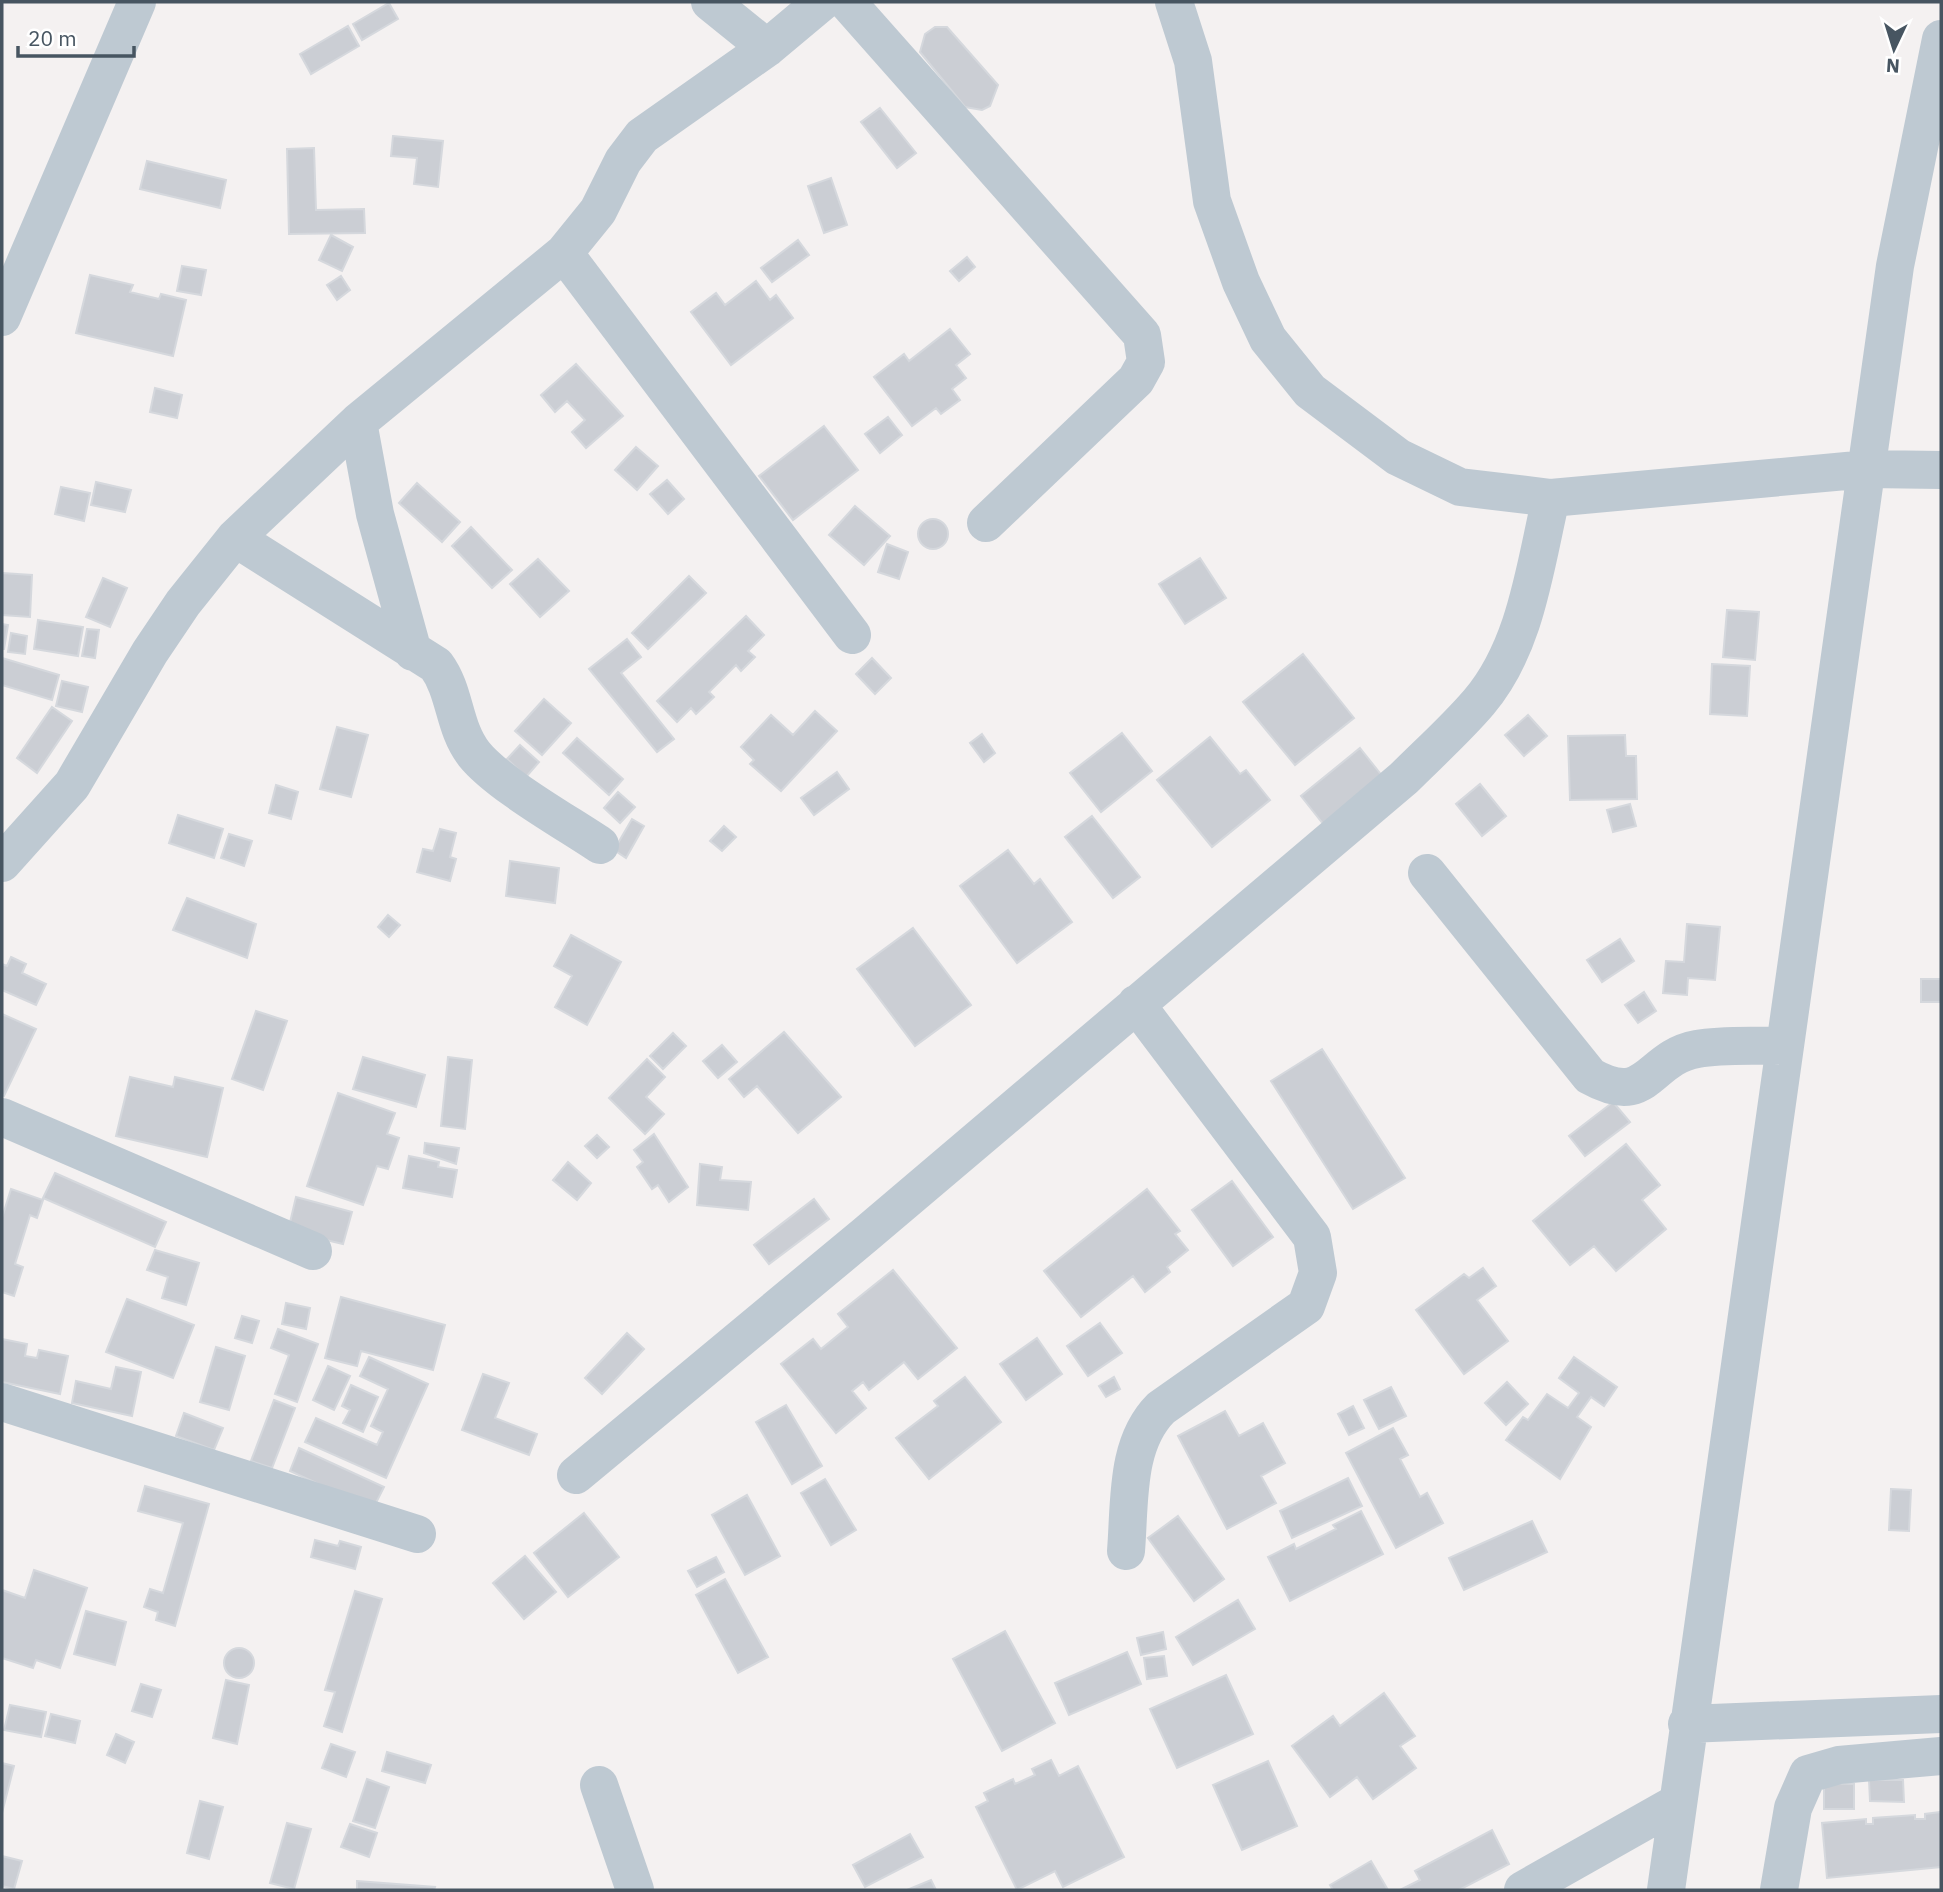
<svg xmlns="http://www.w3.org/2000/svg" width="1943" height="1892" viewBox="0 0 1943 1892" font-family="'IBM Plex Sans',sans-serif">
<rect width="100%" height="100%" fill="#f4f1f1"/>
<!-- building -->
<path fill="#cbced4" stroke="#d5d8dd" stroke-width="2" d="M 389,3 L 398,19 L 362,40 L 353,24 Z
M 348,26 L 359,46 L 311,74 L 300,54 Z
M 935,27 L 947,27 L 998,85 L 990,106 L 982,110 L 965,107 L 920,52 L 925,34 Z
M 880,108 L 916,153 L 897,168 L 861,122 Z
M 393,136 L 443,141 L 438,187 L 414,184 L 417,158 L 391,156 Z
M 314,148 L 316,210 L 364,209 L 365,233 L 289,234 L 287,149 Z
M 147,161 L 226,180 L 220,208 L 140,189 Z
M 831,178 L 847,225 L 824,233 L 808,186 Z
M 331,235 L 353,247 L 342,271 L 319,260 Z
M 798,240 L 809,255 L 772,282 L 761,268 Z
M 967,257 L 975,267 L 959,281 L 950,271 Z
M 182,266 L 206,270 L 201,295 L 177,291 Z
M 90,275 L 133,285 L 130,292 L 159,299 L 161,294 L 186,300 L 173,356 L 76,333 Z
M 341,276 L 350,290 L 337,300 L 327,285 Z
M 756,281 L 770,300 L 776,295 L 793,318 L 731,365 L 691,312 L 716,293 L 725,305 Z
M 950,329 L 970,354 L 956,365 L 966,378 L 952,389 L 960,400 L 941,414 L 936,408 L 912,426 L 874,377 L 904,354 L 909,361 Z
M 576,364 L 623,416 L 586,448 L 572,432 L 585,420 L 567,401 L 555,412 L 541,395 Z
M 155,388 L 182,395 L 177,418 L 150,412 Z
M 888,417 L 902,435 L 880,453 L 865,434 Z
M 824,426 L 858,470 L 793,520 L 759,476 Z
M 636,447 L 658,466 L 637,490 L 615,470 Z
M 667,480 L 684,499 L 668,514 L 650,494 Z
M 96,482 L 131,490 L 125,512 L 91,505 Z
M 417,483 L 460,522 L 442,542 L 399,503 Z
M 61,487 L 90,493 L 84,521 L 55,514 Z
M 855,506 L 890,536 L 864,565 L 829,535 Z
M918 534a15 15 0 1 1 30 0a15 15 0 1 1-30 0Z
M 471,527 L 512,570 L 492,588 L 452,546 Z
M 887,544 L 908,552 L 899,579 L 878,572 Z
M 1200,558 L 1226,598 L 1185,624 L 1159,584 Z
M 538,559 L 569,591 L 540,617 L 510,584 Z
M 2,573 L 32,575 L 30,617 L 2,615 Z
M 689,576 L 706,593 L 648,649 L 632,633 Z
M 103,578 L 127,588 L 110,627 L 86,617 Z
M 1727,610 L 1759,612 L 1755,660 L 1723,657 Z
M 746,616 L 764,635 L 748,651 L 755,657 L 741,671 L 736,665 L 709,692 L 714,697 L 696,714 L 691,708 L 677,722 L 657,701 Z
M 38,620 L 83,627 L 78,656 L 34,649 Z
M 2,624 L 8,625 L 4,649 L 2,649 Z
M 87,629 L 99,630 L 95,658 L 82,656 Z
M 11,633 L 27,636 L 25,654 L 8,652 Z
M 627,639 L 641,657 L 621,673 L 674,739 L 657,752 L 589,669 Z
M 1303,654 L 1354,718 L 1295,765 L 1243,702 Z
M 2,658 L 59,675 L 52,700 L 2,685 Z
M 872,658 L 891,678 L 875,694 L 856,674 Z
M 1712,664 L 1750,666 L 1747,716 L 1710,714 Z
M 62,681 L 88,687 L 82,712 L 56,706 Z
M 544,699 L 571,723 L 542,755 L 515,731 Z
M 52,707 L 72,721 L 37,773 L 17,758 Z
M 815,711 L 837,731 L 781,791 L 750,764 L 754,760 L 741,747 L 771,715 L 793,735 Z
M 1528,715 L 1547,736 L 1524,756 L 1505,735 Z
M 337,727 L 368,735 L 351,797 L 320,789 Z
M 1122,733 L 1152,771 L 1101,812 L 1070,773 Z
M 982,734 L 995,753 L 984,762 L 970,743 Z
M 1625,735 L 1626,756 L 1636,756 L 1637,799 L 1570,800 L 1568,736 Z
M 1210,737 L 1240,774 L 1246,770 L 1270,800 L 1212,847 L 1157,780 Z
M 577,738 L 623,779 L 609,795 L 563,753 Z
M 520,745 L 539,762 L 526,777 L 507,759 Z
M 1360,748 L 1383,777 L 1324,825 L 1301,796 Z
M 837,772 L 849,789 L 814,815 L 801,798 Z
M 1480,784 L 1506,816 L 1482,836 L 1456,804 Z
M 276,785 L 298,792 L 291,819 L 269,813 Z
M 618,792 L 635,807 L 620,823 L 604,808 Z
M 1630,804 L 1636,826 L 1613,832 L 1607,810 Z
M 178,815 L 223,829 L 214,858 L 169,843 Z
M 1092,816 L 1140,877 L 1113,898 L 1065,837 Z
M 632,819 L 644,826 L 626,858 L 614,850 Z
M 724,826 L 736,837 L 722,851 L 710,841 Z
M 440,829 L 456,833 L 450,857 L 456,859 L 450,881 L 417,872 L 423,849 L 433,851 Z
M 229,834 L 252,841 L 244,866 L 221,858 Z
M 1008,850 L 1034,884 L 1040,879 L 1072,922 L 1017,963 L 960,886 Z
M 510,861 L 559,868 L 555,903 L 506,896 Z
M 187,898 L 256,924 L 247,958 L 173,930 Z
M 388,915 L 400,925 L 389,937 L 378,927 Z
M 1687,924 L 1720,927 L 1715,980 L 1688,978 L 1687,995 L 1663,993 L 1666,961 L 1684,962 Z
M 913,928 L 971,1005 L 915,1046 L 857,969 Z
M 571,935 L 621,962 L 587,1025 L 555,1007 L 572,976 L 554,966 Z
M 1620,939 L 1634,961 L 1602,982 L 1587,960 Z
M 11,957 L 26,964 L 22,973 L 46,984 L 36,1005 L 2,990 L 2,964 L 7,966 Z
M 1921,979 L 1941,979 L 1941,1002 L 1921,1002 Z
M 1644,992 L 1656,1011 L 1638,1023 L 1625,1005 Z
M 256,1011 L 287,1021 L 263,1090 L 232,1079 Z
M 2,1014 L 36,1029 L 4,1096 L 2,1095 Z
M 784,1032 L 841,1097 L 798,1133 L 757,1086 L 744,1097 L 729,1079 Z
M 673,1033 L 686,1046 L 663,1069 L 650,1056 Z
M 722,1045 L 737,1062 L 718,1078 L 703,1061 Z
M 1322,1049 L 1405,1178 L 1353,1209 L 1271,1081 Z
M 363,1057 L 425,1075 L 416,1107 L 353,1089 Z
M 448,1057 L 472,1060 L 465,1129 L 441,1126 Z
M 647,1059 L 665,1077 L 646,1097 L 664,1114 L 645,1134 L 609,1098 Z
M 130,1077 L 173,1087 L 175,1077 L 223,1088 L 207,1157 L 116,1136 Z
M 338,1093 L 395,1113 L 387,1134 L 399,1138 L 388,1169 L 377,1166 L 363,1205 L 307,1186 Z
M 1613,1102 L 1630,1122 L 1585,1156 L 1569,1136 Z
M 654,1134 L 688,1187 L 669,1202 L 658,1185 L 652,1189 L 637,1167 L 643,1162 L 634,1150 Z
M 597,1135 L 609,1147 L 597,1158 L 585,1146 Z
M 425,1143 L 459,1148 L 456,1164 L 424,1153 Z
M 1626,1144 L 1660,1185 L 1642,1200 L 1666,1229 L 1616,1271 L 1594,1246 L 1570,1265 L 1533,1221 Z
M 409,1156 L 439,1162 L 438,1167 L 457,1170 L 452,1197 L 403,1188 Z
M 568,1162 L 591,1183 L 577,1200 L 553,1180 Z
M 700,1164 L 722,1167 L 720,1180 L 751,1182 L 748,1210 L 697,1205 Z
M 55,1173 L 166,1222 L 155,1247 L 43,1198 Z
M 1232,1181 L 1273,1237 L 1233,1266 L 1192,1210 Z
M 11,1189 L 43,1200 L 37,1218 L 30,1215 L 15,1264 L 23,1267 L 14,1296 L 2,1292 L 2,1218 Z
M 1147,1189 L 1180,1231 L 1175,1234 L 1188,1250 L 1167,1267 L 1170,1272 L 1145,1292 L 1133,1276 L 1081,1317 L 1044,1271 Z
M 296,1197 L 352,1212 L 343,1244 L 288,1231 Z
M 814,1199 L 829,1219 L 769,1264 L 754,1245 Z
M 155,1250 L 199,1263 L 186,1305 L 162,1298 L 168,1277 L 147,1270 Z
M 1483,1268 L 1496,1286 L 1477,1300 L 1508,1341 L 1464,1374 L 1416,1310 L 1464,1274 L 1469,1278 Z
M 893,1270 L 957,1348 L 918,1379 L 904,1362 L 869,1390 L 863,1382 L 852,1391 L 866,1408 L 836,1433 L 781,1364 L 813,1339 L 821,1349 L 848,1327 L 838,1314 Z
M 341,1297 L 445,1325 L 433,1370 L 361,1351 L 357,1366 L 325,1358 Z
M 127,1299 L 194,1325 L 173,1378 L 106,1352 Z
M 286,1303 L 310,1308 L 306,1329 L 282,1324 Z
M 242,1316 L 259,1321 L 252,1343 L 235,1338 Z
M 1100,1323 L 1122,1353 L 1088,1376 L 1067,1346 Z
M 278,1329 L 318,1344 L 297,1402 L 275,1394 L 289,1355 L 271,1348 Z
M 627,1333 L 644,1349 L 602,1394 L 585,1378 Z
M 1037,1338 L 1062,1374 L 1026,1400 L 1000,1364 Z
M 2,1339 L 27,1344 L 25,1356 L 37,1358 L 39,1350 L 68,1356 L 60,1394 L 2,1382 Z
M 216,1347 L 245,1356 L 229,1410 L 200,1402 Z
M 369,1357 L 428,1384 L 386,1478 L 305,1442 L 316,1418 L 377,1445 L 383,1432 L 371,1426 L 388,1389 L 360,1376 Z
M 1574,1357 L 1617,1387 L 1604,1406 L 1591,1397 L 1577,1417 L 1591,1427 L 1560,1479 L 1506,1440 L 1523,1417 L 1528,1420 L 1547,1394 L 1568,1408 L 1579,1393 L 1559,1378 Z
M 328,1366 L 350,1376 L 334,1410 L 313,1400 Z
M 116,1367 L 141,1372 L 132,1416 L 72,1403 L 76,1381 L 111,1389 Z
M 483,1374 L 509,1383 L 495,1418 L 537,1434 L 529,1455 L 462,1430 Z
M 965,1377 L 1001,1422 L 929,1479 L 896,1438 L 938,1406 L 934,1401 Z
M 1114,1377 L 1120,1389 L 1106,1397 L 1099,1386 Z
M 1507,1382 L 1528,1404 L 1506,1425 L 1485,1403 Z
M 351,1385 L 378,1397 L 363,1432 L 343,1423 L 350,1410 L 342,1406 Z
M 1391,1387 L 1406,1416 L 1379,1429 L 1364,1400 Z
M 274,1400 L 295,1408 L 272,1468 L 251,1461 Z
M 786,1405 L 822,1466 L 792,1484 L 756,1422 Z
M 1353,1406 L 1364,1428 L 1349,1435 L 1338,1414 Z
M 1225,1411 L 1239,1436 L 1263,1423 L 1285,1463 L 1261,1476 L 1276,1503 L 1227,1529 L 1178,1436 Z
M 184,1413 L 223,1428 L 214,1450 L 176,1436 Z
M 1393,1428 L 1408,1455 L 1400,1459 L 1420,1497 L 1427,1493 L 1443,1523 L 1396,1548 L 1346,1453 Z
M 299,1448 L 384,1487 L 373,1509 L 290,1471 Z
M 1348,1478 L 1362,1506 L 1292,1538 L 1280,1511 Z
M 825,1479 L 856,1530 L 831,1545 L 801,1493 Z
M 145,1486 L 209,1504 L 175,1626 L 156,1620 L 158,1612 L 144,1607 L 150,1589 L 163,1593 L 183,1523 L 138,1511 Z
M 1891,1489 L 1911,1490 L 1909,1531 L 1889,1530 Z
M 747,1495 L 780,1556 L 745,1575 L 712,1515 Z
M 1361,1511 L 1383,1554 L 1290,1601 L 1268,1557 L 1294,1544 L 1296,1549 L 1336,1529 L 1333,1525 Z
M 584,1513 L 619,1557 L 568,1597 L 534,1553 Z
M 1178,1516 L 1224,1579 L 1194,1601 L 1148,1538 Z
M 1532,1521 L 1547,1552 L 1464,1590 L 1449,1558 Z
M 315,1540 L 338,1546 L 340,1541 L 361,1547 L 355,1569 L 311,1557 Z
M 525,1556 L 556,1592 L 524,1619 L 493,1583 Z
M 716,1557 L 724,1572 L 697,1587 L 688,1571 Z
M 34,1570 L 87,1588 L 60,1668 L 36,1660 L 33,1668 L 2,1658 L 2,1590 L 25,1598 Z
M 725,1579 L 768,1657 L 738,1673 L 696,1595 Z
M 355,1591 L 382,1599 L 342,1732 L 324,1726 L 335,1692 L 325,1690 Z
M 1238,1600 L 1255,1629 L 1193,1665 L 1176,1637 Z
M 86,1611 L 126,1622 L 115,1665 L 74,1654 Z
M 1005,1631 L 1055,1723 L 1002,1751 L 953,1659 Z
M 1163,1632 L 1166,1649 L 1141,1655 L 1137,1638 Z
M224 1663a15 15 0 1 1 30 0a15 15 0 1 1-30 0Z
M 1127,1652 L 1141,1684 L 1069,1715 L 1055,1683 Z
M 1164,1656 L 1167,1676 L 1147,1679 L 1144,1658 Z
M 1226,1675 L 1253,1734 L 1177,1768 L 1150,1709 Z
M 226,1680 L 249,1685 L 237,1744 L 213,1738 Z
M 141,1684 L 161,1690 L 152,1717 L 132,1711 Z
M 1384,1693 L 1415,1736 L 1400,1746 L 1416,1768 L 1373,1799 L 1357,1777 L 1330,1797 L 1292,1746 L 1333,1716 L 1340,1726 Z
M 10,1705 L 46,1712 L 41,1737 L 4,1730 Z
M 51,1714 L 80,1721 L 75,1743 L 45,1736 Z
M 116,1734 L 134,1742 L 125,1763 L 107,1755 Z
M 331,1744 L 355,1752 L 346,1777 L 322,1768 Z
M 387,1752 L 431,1765 L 425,1783 L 382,1771 Z
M 1051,1760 L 1059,1776 L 1078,1766 L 1124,1857 L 1063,1887 L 1055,1871 L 1017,1890 L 976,1807 L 988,1801 L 984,1793 L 1013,1779 L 1015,1784 L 1035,1775 L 1032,1769 Z
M 1268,1761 L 1297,1826 L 1242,1850 L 1213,1785 Z
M 2,1763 L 14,1766 L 2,1813 Z
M 367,1779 L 389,1787 L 375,1828 L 353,1821 Z
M 1869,1780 L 1903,1780 L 1904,1802 L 1870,1801 Z
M 1824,1783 L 1854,1784 L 1854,1809 L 1824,1809 Z
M 200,1801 L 223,1807 L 209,1859 L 187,1853 Z
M 1941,1812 L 1941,1867 L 1827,1878 L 1822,1823 L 1866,1819 L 1866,1824 L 1873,1824 L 1873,1818 L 1915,1815 L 1915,1819 L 1925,1819 L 1925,1814 Z
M 287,1823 L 311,1829 L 294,1889 L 270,1883 Z
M 350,1824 L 377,1833 L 369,1857 L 341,1847 Z
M 1492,1830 L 1509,1864 L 1459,1890 L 1400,1890 L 1420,1880 L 1415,1871 Z
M 910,1834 L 923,1857 L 865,1887 L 853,1865 Z
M 2,1856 L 22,1861 L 14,1889 L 2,1886 Z
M 1371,1861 L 1388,1890 L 1333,1890 L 1330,1885 Z
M 931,1880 L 936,1890 L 907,1890 Z
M 357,1881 L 435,1887 L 434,1890 L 357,1890 Z"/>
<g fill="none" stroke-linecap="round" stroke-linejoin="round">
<!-- minor -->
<path stroke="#bec9d2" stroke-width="38" d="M 710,2 L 767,48
M 847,2 L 1142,335 L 1146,362 L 1136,380 L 986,523
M 1174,2 L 1193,61 L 1212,201 L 1241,282 L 1268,339 L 1310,391 L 1398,457 L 1460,487 L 1551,498 L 1868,469 L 1941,470
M 564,253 L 852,635
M 2,317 L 137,2
M 358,422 L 375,514 L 413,652
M 235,538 L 436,665 C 456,692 453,727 474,754 C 498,784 566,822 600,845
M 2,863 L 72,785 L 150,652 L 183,603 L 235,538 L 358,422 L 564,253 L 598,211 L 623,161 L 642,136 L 767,48 L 822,2
M 1427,873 L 1590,1076 C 1649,1109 1647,1058 1697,1049 C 1725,1044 1757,1047 1785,1045
M 2,1117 L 313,1251
M 2,1402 L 417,1534
M 576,1475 L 865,1235 L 1404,778 C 1429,753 1456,729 1479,702 C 1526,647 1535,566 1551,498
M 1126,1551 C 1130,1502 1125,1444 1161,1408 L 1306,1306 L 1318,1273 L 1312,1237 L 1136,1004
M 1687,1724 L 1941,1714
M 599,1785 L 635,1890
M 1523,1890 L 1677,1803
M 1666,1890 L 1895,266 L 1941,39
M 1779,1890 L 1793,1808 L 1808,1774 L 1839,1765 L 1941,1756"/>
</g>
<!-- border -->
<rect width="1943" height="1892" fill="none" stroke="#475561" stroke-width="7"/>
<!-- north arrow -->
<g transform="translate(1894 49) rotate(184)" stroke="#ffffff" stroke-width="5" paint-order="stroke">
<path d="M0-5L12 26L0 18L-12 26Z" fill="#475561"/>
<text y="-10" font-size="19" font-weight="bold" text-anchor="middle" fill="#475561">N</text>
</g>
<!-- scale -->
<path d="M18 46v10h116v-10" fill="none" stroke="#475561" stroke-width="3.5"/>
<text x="28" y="46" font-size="21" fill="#475561" stroke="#ffffff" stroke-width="5" paint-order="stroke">20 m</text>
</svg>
